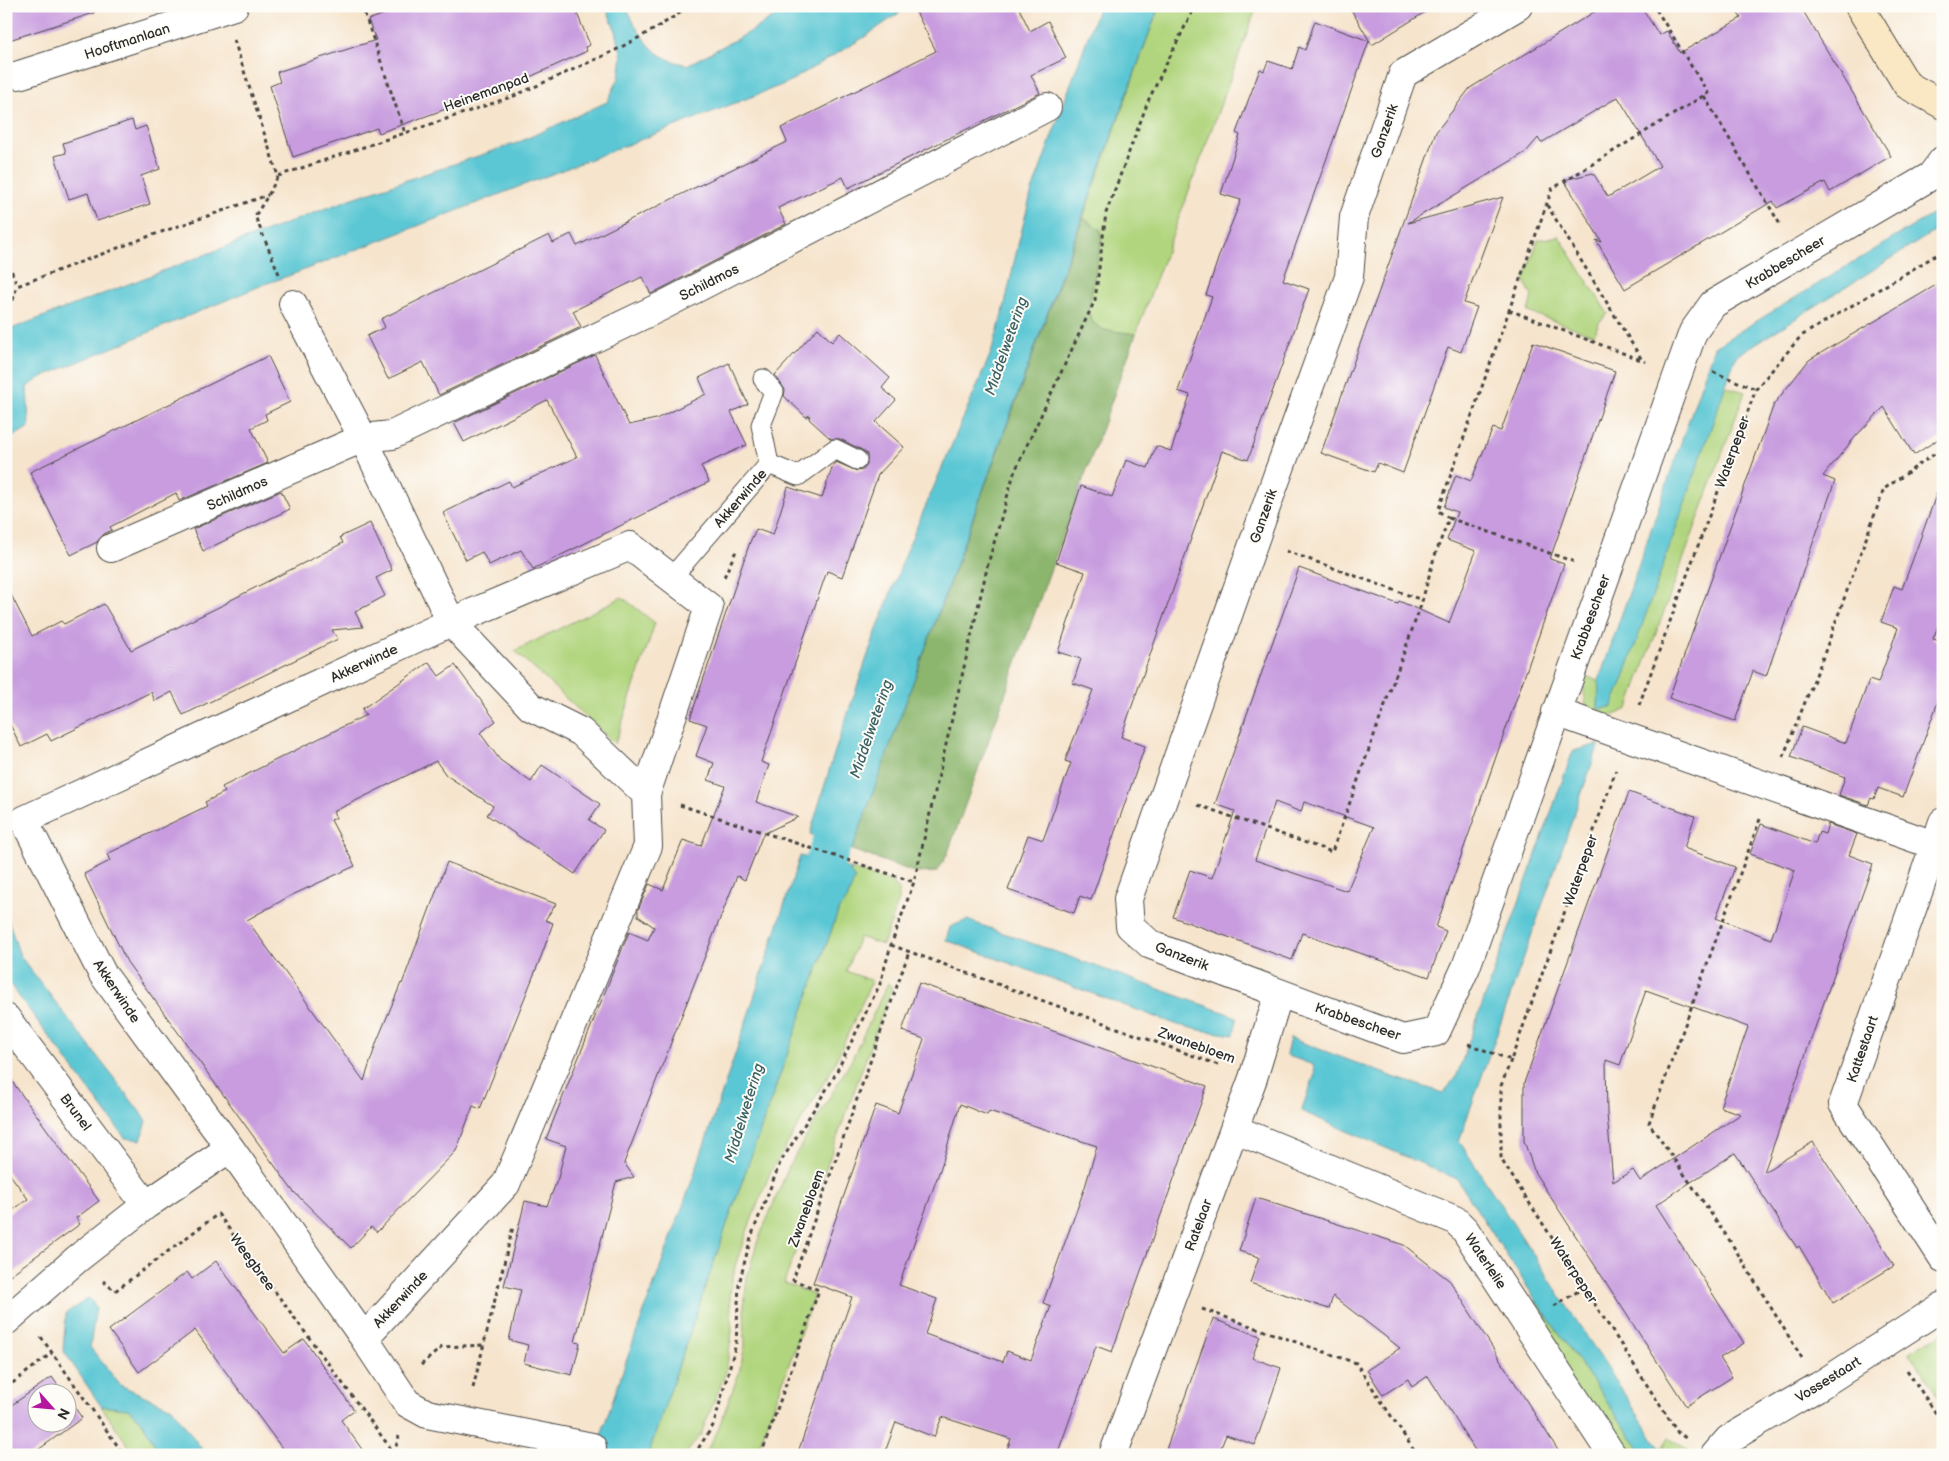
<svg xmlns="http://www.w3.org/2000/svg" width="1949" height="1461" viewBox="0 0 1949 1461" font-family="'Balsamiq Sans',sans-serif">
<rect width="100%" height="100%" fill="#fdfcf7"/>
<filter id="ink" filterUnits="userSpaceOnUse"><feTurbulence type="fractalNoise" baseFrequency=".02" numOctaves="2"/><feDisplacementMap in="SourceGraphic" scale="10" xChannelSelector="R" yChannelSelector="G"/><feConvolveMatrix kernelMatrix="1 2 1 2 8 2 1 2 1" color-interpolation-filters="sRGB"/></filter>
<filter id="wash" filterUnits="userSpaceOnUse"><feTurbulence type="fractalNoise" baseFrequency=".0096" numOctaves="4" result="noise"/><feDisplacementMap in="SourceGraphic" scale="20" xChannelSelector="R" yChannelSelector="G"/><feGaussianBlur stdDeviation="1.12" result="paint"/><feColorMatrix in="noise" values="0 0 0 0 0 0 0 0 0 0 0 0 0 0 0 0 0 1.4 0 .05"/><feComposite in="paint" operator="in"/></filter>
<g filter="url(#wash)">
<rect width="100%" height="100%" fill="#f6e4cc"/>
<!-- green -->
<path fill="#b1d57e" stroke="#6e8054" d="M 1159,6 L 1257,6 L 1136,334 L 1104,330 L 1093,323 L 1088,312 L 1102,237 L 1100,230 L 1083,218 Z
M 1559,236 L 1608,314 L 1599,322 L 1594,335 L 1528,312 L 1532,296 L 1524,280 L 1538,240 Z
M 1725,386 L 1745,392 L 1628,709 L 1609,717 L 1586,706 L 1582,676 L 1599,680 L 1598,709 L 1623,680 Z
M 622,597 L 655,623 L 615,744 L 515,651 Z
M 851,869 L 893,882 L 899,890 L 899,900 L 883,945 L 859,937 L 846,971 L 872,981 L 831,1071 L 770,1173 L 749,1226 L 736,1263 L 732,1281 L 730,1294 L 732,1332 L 726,1372 L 701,1434 L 685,1455 L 648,1455 L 728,1221 L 839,909 L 847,900 Z
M 888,983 L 892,987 L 784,1283 L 814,1295 L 756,1455 L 704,1455 L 717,1432 L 739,1373 L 745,1346 L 744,1305 L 747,1277 L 757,1243 L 790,1164 L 850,1063 Z
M 1537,1302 L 1644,1455 L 1618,1455 L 1524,1307 Z
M 1943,1333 L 1943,1403 L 1909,1352 Z
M 101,1406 L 128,1409 L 143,1423 L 160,1455 L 135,1455 Z
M 1669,1437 L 1695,1455 L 1668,1455 L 1661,1450 Z"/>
<!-- forest -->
<path fill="#8cb66d" stroke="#5c704c" d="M 1083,218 L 1101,230 L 1102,237 L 1088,312 L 1093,323 L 1104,330 L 1136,334 L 947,855 L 937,872 L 917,873 L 852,850 Z"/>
<!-- water -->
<path fill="#5cc7d4" stroke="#447980" d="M 605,6 L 626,6 C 634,25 648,51 668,59 C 674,62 681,63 687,65 L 750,32 L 792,6 L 909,6 L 863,38 L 787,83 L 291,275 L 265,284 L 42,377 L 27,387 L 29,427 L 6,441 L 6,331 L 353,198 L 517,143 L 607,102 L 619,78 L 622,57 L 616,31 Z
M 1099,6 L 1159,6 L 852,850 L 810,834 L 834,754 L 873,640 L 909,545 L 991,353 L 1003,313 L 1017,249 L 1031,194 Z
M 1943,208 L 1943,226 L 1736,356 L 1623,680 L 1612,707 L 1598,709 L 1599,680 L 1714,347 Z
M 1599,744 L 1459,1141 L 1661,1450 L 1668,1455 L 1644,1455 L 1537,1302 L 1457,1179 L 1301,1111 L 1315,1074 L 1313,1065 L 1286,1055 L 1290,1038 L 1396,1078 L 1444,1093 L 1457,1075 L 1573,751 Z
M 800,856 L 851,869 L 850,872 L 855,878 L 847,900 L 839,909 L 728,1221 L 648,1455 L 595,1455 C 623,1363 659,1274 691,1183 C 729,1075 765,965 800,856 Z
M 6,913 L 20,956 L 147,1121 L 141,1140 L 125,1138 L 6,979 Z
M 967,920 L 1237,1017 L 1234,1035 L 1200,1030 L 1178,1025 L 946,940 L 950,927 Z
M 89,1298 L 96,1307 L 90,1347 L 120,1385 L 172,1408 L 206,1455 L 160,1455 L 143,1423 L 128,1409 L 101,1406 L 63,1350 L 66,1313 Z"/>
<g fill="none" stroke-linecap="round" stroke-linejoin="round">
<!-- canal -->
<path stroke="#5cc7d4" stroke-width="40" d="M 807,913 L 850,791"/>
</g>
<g id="blocks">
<!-- building -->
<path fill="#c89cdf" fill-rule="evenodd" d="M 6,6 L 93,6 L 94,13 L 6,41 Z
M 406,6 L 574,6 L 590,45 L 585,47 L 587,51 L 510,86 L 379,133 L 377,128 L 293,157 L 270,86 L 280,82 L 277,72 L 376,40 L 368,20 Z
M 913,6 L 1018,6 L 1030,31 L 1048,21 L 1066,58 L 1031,75 L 1040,93 L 848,188 L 843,177 L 778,208 L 786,224 L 651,294 L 642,277 L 573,311 L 581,327 L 439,395 L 423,362 L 388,379 L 367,336 L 385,327 L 381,319 L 549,235 L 553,243 L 571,234 L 577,246 L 787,142 L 781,128 L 936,51 Z
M 1349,6 L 1435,6 L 1372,45 Z
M 1604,6 L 1641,6 L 1659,35 L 1667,31 L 1680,53 L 1741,18 L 1733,6 L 1800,6 L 1891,156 L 1830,192 L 1825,182 L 1777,208 L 1773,201 L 1625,289 L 1596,240 L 1602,242 L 1564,180 L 1593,173 L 1608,197 L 1660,166 L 1618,97 L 1541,143 L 1538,138 L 1526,152 L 1408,223 L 1503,197 L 1464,303 L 1477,307 L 1461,352 L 1448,347 L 1403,473 L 1378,463 L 1374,472 L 1321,453 L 1436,132 L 1470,88 Z
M 1315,21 L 1369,41 L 1283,280 L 1309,289 L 1248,460 L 1222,451 L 1121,737 L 1145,746 L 1091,900 L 1080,896 L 1074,913 L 1008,890 L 1028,835 L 1043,840 L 1071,763 L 1065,761 L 1093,690 L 1073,683 L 1081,659 L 1058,652 L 1085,572 L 1056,562 L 1081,486 L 1112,497 L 1126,460 L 1148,468 L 1156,446 L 1171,451 L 1190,395 L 1178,391 L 1212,297 L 1206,295 L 1221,250 L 1241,200 L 1221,194 L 1240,135 L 1236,133 L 1260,69 L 1264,71 L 1268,61 L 1292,69 L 1299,47 L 1305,50 Z
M 132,120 L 135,130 L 146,126 L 160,169 L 141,176 L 150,204 L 97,221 L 88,193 L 69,199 L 55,156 L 66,153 L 63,143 Z
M 1943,281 L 1943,436 L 1914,455 L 1884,407 L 1856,436 L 1823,476 L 1835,481 L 1766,676 L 1753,671 L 1735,721 L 1669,698 L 1774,404 L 1809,360 Z
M 818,328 L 832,342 L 840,333 L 890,378 L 882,388 L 896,400 L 876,422 L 904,447 L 878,475 L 842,577 L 827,571 L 761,762 L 769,765 L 756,802 L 798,817 L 763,834 L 745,880 L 737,876 L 707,951 L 624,1163 L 634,1177 L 616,1182 L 575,1342 L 580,1343 L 572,1375 L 524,1363 L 528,1345 L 509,1340 L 521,1290 L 504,1286 L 525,1201 L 547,1206 L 558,1178 L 566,1146 L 546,1139 L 629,932 L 648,940 L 654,927 L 638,916 L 638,910 L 649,884 L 663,890 L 683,840 L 701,846 L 725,786 L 708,780 L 714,763 L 696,756 L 707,725 L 690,719 L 750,542 L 756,529 L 773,535 L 788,487 L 822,498 L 833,465 L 836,462 L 857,471 L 863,470 L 867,465 L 867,454 L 862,450 L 840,439 L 831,439 L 809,419 L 810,415 L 806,417 L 784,396 L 785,390 L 775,375 Z
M 1533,342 L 1615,371 L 1550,559 L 1564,564 L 1436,927 L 1446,931 L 1429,977 L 1302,933 L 1292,960 L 1173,917 L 1190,870 L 1212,878 L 1235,811 L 1215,804 L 1299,568 L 1398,604 L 1399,601 L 1449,623 L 1476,551 L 1447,540 L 1457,512 L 1444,507 L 1456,475 L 1471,481 L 1493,428 L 1501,431 ZM 1275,802 L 1301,812 L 1304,802 L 1374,827 L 1347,891 L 1255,860 Z
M 595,355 L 629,425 L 656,419 L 706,394 L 699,378 L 729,363 L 748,404 L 731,412 L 747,445 L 701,466 L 709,482 L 533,569 L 521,550 L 489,565 L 482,552 L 466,560 L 443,513 L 509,481 L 512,487 L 577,457 L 547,400 L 464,442 L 454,423 Z
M 268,356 L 290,402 L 265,414 L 267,420 L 251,428 L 268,463 L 179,501 L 176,493 L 110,527 L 112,530 L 104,534 L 97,542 L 71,555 L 30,472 Z
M 1938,490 L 1943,491 L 1943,613 L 1933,639 L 1943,642 L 1943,688 L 1903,797 L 1878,788 L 1874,799 L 1871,798 L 1868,805 L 1839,795 L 1845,777 L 1791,757 L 1802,727 L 1846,743 L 1869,680 L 1878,683 L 1898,628 L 1881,622 L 1894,586 L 1902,589 Z
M 281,491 L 290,509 L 203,551 L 193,529 Z
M 370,523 L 392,570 L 376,578 L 385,596 L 355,612 L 363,627 L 332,630 L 338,639 L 183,715 L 172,692 L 155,701 L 151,692 L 51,741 L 47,734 L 21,747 L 6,716 L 6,585 L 32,636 L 61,621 L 64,624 L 104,604 L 131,650 L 227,603 L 227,602 L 343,543 L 340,537 Z
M 429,662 L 439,676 L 455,665 L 496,721 L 480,733 L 500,760 L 531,782 L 542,765 L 600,804 L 589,820 L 604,830 L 575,874 L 487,815 L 493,806 L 446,775 L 436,761 L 333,812 L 336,818 L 331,820 L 355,866 L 290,896 L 247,920 L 364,1081 L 377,1041 L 401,983 L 402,984 L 447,862 L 556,904 L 545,920 L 553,923 L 541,957 L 480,1109 L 473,1106 L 456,1151 L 377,1232 L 371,1227 L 351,1248 L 293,1191 L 127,962 L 84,874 L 110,861 L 107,854 L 207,806 L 205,802 L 225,792 L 222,787 L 366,715 L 362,709 Z
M 1629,792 L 1695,816 L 1684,848 L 1735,867 L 1716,918 L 1771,939 L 1795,870 L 1750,854 L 1761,824 L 1815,844 L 1819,832 L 1825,834 L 1828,824 L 1857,834 L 1849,855 L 1873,864 L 1764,1172 L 1813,1142 L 1867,1224 L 1868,1223 L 1894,1266 L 1833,1303 L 1799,1246 L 1797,1248 L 1735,1153 L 1656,1205 L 1744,1343 L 1720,1358 L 1732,1377 L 1686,1406 L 1535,1173 L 1524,1141 L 1524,1083 ZM 1646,990 L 1748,1027 L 1720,1107 L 1741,1114 L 1640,1181 L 1633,1170 L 1613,1182 L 1607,1114 L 1606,1060 L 1620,1065 Z
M 919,983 L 1207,1086 L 1112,1352 L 1096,1346 L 1057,1455 L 1005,1455 L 1011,1439 L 942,1417 L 934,1437 L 896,1422 L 884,1455 L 797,1455 L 852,1297 L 813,1283 L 876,1105 L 898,1113 L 924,1039 L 902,1031 ZM 960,1104 L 987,1115 L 989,1111 L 1097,1146 L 1085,1187 L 1043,1303 L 1051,1306 L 1031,1360 L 1007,1351 L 1003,1362 L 925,1334 L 937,1299 L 899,1285 L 942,1164 Z
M 6,1073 L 99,1201 L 76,1218 L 80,1224 L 6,1278 L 6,1215 L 28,1199 L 6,1169 Z
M 1256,1198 L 1404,1245 L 1450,1281 L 1561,1455 L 1478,1455 L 1428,1376 L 1412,1387 L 1408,1379 L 1383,1395 L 1367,1370 L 1400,1348 L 1333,1296 L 1329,1309 L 1250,1283 L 1259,1257 L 1239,1251 Z
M 216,1261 L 284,1353 L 304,1339 L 354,1410 L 341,1420 L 366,1455 L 287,1455 L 195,1330 L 139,1372 L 109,1330 L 187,1272 L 192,1279 Z
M 1213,1319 L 1260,1336 L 1252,1358 L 1281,1368 L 1255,1445 L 1226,1435 L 1218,1455 L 1164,1455 Z
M 52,1377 L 64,1394 L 38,1394 L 38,1424 L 68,1424 L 68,1398 L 82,1418 L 31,1455 L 6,1455 L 6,1409 Z"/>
</g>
</g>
<g filter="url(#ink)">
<use href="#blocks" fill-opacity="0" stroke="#494743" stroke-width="1"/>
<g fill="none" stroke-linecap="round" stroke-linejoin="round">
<!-- lane casing -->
<g stroke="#494743" stroke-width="21">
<path id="lane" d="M 763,379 L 774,392 L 761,425 L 769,464 L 798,476 L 835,449 L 857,460
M 672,577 L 769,464"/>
</g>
<!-- street casing -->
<g stroke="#494743" stroke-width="30">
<path id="street" d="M 1518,6 L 1403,74 L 1354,217 L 1349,277 L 1270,496 L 1128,899 L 1130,926 L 1151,945 L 1403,1039 L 1436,1032 L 1466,967 L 1693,332 L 1713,304 L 1931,176 L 1943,160
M 19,75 L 234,6
M 293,304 L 363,438 L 451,622 L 531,707 L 581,732 L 646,794
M 630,546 L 709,607 L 646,794 L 648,846 L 506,1184 L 364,1338 L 230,1148 L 102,973 L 24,820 L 451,622 Z
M 111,548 L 363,438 L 392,435 L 662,306 L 1047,107
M 1556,712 L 1934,845
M 1943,822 L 1843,1104 L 1943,1258
M 6,1018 L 146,1205
M 1234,1129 L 1455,1220 L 1465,1230 L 1612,1455
M 6,1321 L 77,1259 L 146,1205 L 230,1148
M 364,1338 L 407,1403 L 427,1414 L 592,1447
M 1113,1455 L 1253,1078 L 1279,993
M 1715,1455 L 1729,1439 L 1819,1386 L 1943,1306"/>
</g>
<!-- secondary casing -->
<g stroke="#494743" stroke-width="30">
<path id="secondary" d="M 1859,6 L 1907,85 L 1943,105"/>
</g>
<!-- path -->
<path stroke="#494743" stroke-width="3" stroke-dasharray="4 4" stroke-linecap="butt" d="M 362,6 L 405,133
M 234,40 L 278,176 L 269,194 L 255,216 L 279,274
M 1704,96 L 1781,226
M 278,176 L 514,96 L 612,52 L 653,30 L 691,6
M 1547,205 L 1642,360 L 1646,362
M 6,256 L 17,286
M 6,304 L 13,300 L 17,286 L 147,237 L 268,195
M 1509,310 L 1641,360
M 1713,372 L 1756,389
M 1449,518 L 1438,511 L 1552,189 L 1708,93 L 1654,6
M 1286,551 L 1422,600
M 724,577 L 736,551
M 1639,705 L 1756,389 L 1801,336 L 1943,251
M 1783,757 L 1820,665 L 1884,489 L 1943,448
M 680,805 L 914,882
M 1198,805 L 1332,852 L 1421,605 L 1434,558 L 1449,518 L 1575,562
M 1760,819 L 1649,1123 L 1730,1241 L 1802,1358
M 891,945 L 1221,1066
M 1468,1044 L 1511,1060 L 1616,770
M 1511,1060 L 1501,1086 L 1501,1159 L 1678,1433 L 1686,1438
M 103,1281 L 115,1291 L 218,1214 L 394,1453
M 1554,1306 L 1585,1287
M 1202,1309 L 1356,1363 L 1417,1455
M 41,1337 L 124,1455
M 421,1365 L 442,1347 L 484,1345
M 1907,1370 L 1943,1424
M 6,1388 L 52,1353
M 473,1388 L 513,1227
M 394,1454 L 399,1436
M 694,1455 L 714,1424 L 736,1344 L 739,1284 L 751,1237 L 780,1163 L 833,1079 L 880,984 L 891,945 L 914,882 L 988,564 L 1014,473 L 1095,300 L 1106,213 L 1149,99 L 1195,6
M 761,1455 L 819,1290 L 793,1280 L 909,952"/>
<!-- lane -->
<use href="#lane" stroke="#fff" stroke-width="19"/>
<!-- street -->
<use href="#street" stroke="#fff" stroke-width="28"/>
<!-- secondary -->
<use href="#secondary" stroke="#fae7c3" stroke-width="28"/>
</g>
</g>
<g text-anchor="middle" stroke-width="4" stroke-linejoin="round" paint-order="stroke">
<!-- street labels -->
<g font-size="14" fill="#2b2b2b" stroke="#fdfcf7">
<text transform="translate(127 41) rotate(-18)" y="5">Hooftmanlaan</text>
<text transform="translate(486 92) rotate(-20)" y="5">Heinemanpad</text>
<text transform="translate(1384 131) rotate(-71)" y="5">Ganzerik</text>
<text transform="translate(1785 262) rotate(-31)" y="5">Krabbescheer</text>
<text transform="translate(709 282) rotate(-27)" y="5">Schildmos</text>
<text transform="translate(1732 452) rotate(-70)" y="5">Waterpeper</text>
<text transform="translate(237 493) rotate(-24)" y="5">Schildmos</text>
<text transform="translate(740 498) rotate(-49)" y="5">Akkerwinde</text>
<text transform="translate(1263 516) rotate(-71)" y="5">Ganzerik</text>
<text transform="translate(1590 617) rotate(-70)" y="5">Krabbescheer</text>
<text transform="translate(364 663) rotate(-25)" y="5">Akkerwinde</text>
<text transform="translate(1580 870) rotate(-70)" y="5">Waterpeper</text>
<text transform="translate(1182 956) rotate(21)" y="5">Ganzerik</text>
<text transform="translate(117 991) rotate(56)" y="5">Akkerwinde</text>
<text transform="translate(1358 1021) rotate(19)" y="5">Krabbescheer</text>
<text transform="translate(1197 1045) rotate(20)" y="5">Zwanebloem</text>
<text transform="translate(1862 1049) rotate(-71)" y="5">Kattestaart</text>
<text transform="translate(76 1112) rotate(53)" y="5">Brunel</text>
<text transform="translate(806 1208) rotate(-70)" y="5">Zwanebloem</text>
<text transform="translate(1198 1225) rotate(-70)" y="5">Ratelaar</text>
<text transform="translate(1486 1261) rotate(56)" y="5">Waterlelie</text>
<text transform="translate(253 1262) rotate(54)" y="5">Weegbree</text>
<text transform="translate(1574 1270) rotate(57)" y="5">Waterpeper</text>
<text transform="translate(400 1299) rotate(-47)" y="5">Akkerwinde</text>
<text transform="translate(1828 1379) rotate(-32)" y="5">Vossestaart</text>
</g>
<!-- water labels -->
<g font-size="15" font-style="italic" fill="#3c6266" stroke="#fdfcf7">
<text transform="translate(1006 346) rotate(-71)" y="5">Middelwetering</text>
<text transform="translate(871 729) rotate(-71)" y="5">Middelwetering</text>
<text transform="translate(744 1113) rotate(-73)" y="5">Middelwetering</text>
</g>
</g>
<!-- margin -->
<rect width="1949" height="1461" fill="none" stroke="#fdfcf7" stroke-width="25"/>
<!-- north arrow -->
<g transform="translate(52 1408) rotate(117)"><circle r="24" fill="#fdfcf7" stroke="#a9a8a5"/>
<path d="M0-4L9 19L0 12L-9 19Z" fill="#b5179e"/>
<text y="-8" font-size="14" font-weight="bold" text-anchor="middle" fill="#2b2b2b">N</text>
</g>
</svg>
